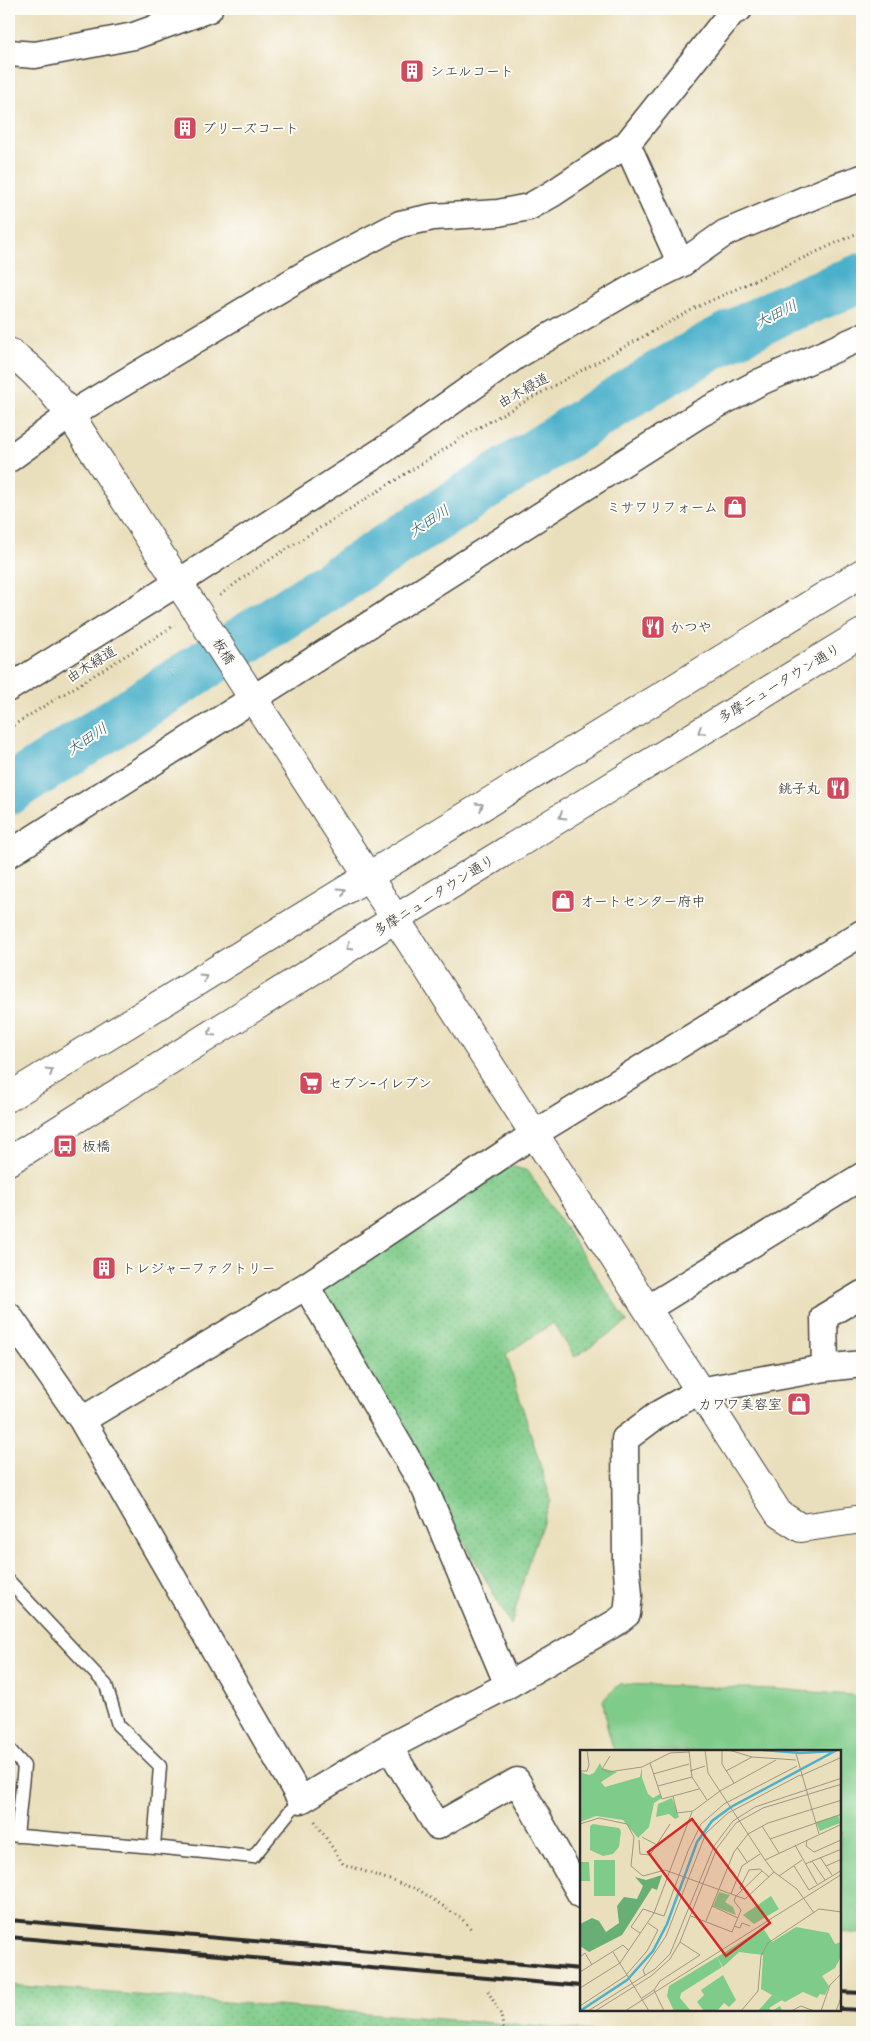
<svg xmlns="http://www.w3.org/2000/svg" width="871" height="2041" viewBox="0 0 871 2041" font-family="Pangolin,'Klee One',sans-serif">
<defs>
<pattern id="park-dots" width="8" height="8" patternUnits="userSpaceOnUse" patternTransform="scale(1.25)"><rect width="8" height="8" fill="#7fcb89"/><path d="M2 2h.1M6 6h.1" fill="none" stroke="#6eae76" stroke-width="1.8" stroke-linecap="round"/></pattern>
</defs>
<rect width="100%" height="100%" fill="#fdfcf7"/>
<filter id="ink" filterUnits="userSpaceOnUse"><feTurbulence type="fractalNoise" baseFrequency=".02" numOctaves="2"/><feDisplacementMap in="SourceGraphic" scale="10" xChannelSelector="R" yChannelSelector="G"/><feConvolveMatrix kernelMatrix="1 2 1 2 8 2 1 2 1" color-interpolation-filters="sRGB"/></filter>
<filter id="wash" filterUnits="userSpaceOnUse"><feTurbulence type="fractalNoise" baseFrequency=".0096" numOctaves="4" result="noise"/><feDisplacementMap in="SourceGraphic" scale="20" xChannelSelector="R" yChannelSelector="G"/><feGaussianBlur stdDeviation="1.12" result="paint"/><feColorMatrix in="noise" values="0 0 0 0 0 0 0 0 0 0 0 0 0 0 0 0 0 1.4 0 .05"/><feComposite in="paint" operator="in"/></filter>
<g filter="url(#wash)">
<rect width="100%" height="100%" fill="#eadfbc"/>
<!-- grass -->
<path fill="#7fcb89" stroke="#557b5a" d="M 620,1684 L 775,1689 L 862,1696 L 862,1934 L 840,1932 L 840,1751 L 614,1751 L 607,1727 L 603,1700 Z"/>
<!-- park -->
<path fill="url(#park-dots)" stroke="#557b5a" d="M 508,1165 L 528,1171 L 627,1322 L 575,1357 L 553,1323 L 506,1354 L 551,1500 L 528,1564 L 511,1625 L 464,1541 L 318,1289 Z
M 9,1985 L 606,2032 L 9,2032 Z"/>
<g fill="none" stroke-linecap="round" stroke-linejoin="round">
<!-- river -->
<path stroke="#4cb1cb" stroke-width="50" d="M 9,790 L 649,381 L 716,343 L 784,309 L 862,278"/>
</g>
</g>
<g filter="url(#ink)">
<g fill="none" stroke-linecap="round" stroke-linejoin="round">
<!-- lane casing -->
<g stroke="#484641" stroke-width="15">
<path id="lane" d="M 9,1581 L 106,1685 L 118,1725 L 160,1766 L 154,1847
M 9,1749 L 24,1766 L 17,1836
M 9,1835 L 154,1847 L 253,1857 L 290,1811 L 301,1800"/>
</g>
<!-- street casing -->
<g stroke="#484641" stroke-width="29">
<path id="street" d="M 9,53 L 35,55 L 134,36 L 209,9
M 627,144 L 681,264
M 9,459 L 70,415 L 312,270 L 400,224 L 433,217 L 498,213 L 529,207 L 552,194 L 627,144 L 732,12 L 739,9
M 9,688 L 179,582 L 385,449 L 516,356 L 636,286 L 681,264 L 725,233 L 830,189 L 862,178
M 9,854 L 700,414 L 760,382 L 862,337
M 306,1286 L 425,1489 L 508,1685
M 647,1309 L 862,1176
M 9,1316 L 82,1420 L 301,1800 L 389,1747 L 508,1685 L 617,1622 L 627,1614 L 629,1595 L 626,1560 L 625,1439 L 660,1413 L 699,1391 L 825,1368 L 862,1364
M 825,1368 L 824,1317 L 862,1294
M 82,1420 L 306,1286 L 534,1134 L 862,933
M 389,1747 L 437,1826 L 517,1781 L 581,1895"/>
</g>
<!-- secondary casing -->
<g stroke="#484641" stroke-width="30">
<path id="secondary" d="M 9,352 C 34,369 52,390 70,415 C 309,780 542,1148 779,1514 L 801,1528 L 862,1519
M 9,1097 L 862,573
M 9,1161 L 395,919 L 862,633"/>
</g>
<!-- path -->
<path stroke="#484641" stroke-width="3" stroke-dasharray="1 4" stroke-linecap="butt" d="M 220,595 L 258,567 L 473,431 L 526,401 L 697,307 L 862,231
M 9,728 L 175,625
M 315,1821 L 343,1864 L 419,1890 L 462,1919 L 471,1929
M 488,1991 L 501,2015 L 504,2032"/>
<!-- lane -->
<use href="#lane" stroke="#fff" stroke-width="12"/>
<!-- street -->
<use href="#street" stroke="#fff" stroke-width="26"/>
<!-- secondary -->
<use href="#secondary" stroke="#fff" stroke-width="28"/>
<!-- rail -->
<path stroke="#2b2b2b" stroke-width="4" d="M 9,1920 L 581,1969
M 9,1937 L 581,1986
M 840,1992 L 862,1993
M 840,2009 L 862,2010"/>
</g>
<!-- one-way arrows -->
<defs><path id="oneway-chevron" d="M-2-3.5L2.5 0L-2 3.5" fill="none" stroke-width="1.6" stroke-linecap="round" stroke-linejoin="round" transform="scale(1.25)"/></defs>
<g stroke="#a0a0a0">
<use href="#oneway-chevron" transform="translate(701 731) rotate(148)"/>
<use href="#oneway-chevron" transform="translate(480 806) rotate(-32)"/>
<use href="#oneway-chevron" transform="translate(562 816) rotate(148)"/>
<use href="#oneway-chevron" transform="translate(342 891) rotate(-32)"/>
<use href="#oneway-chevron" transform="translate(349 947) rotate(148)"/>
<use href="#oneway-chevron" transform="translate(204 977) rotate(-32)"/>
<use href="#oneway-chevron" transform="translate(211 1033) rotate(148)"/>
<use href="#oneway-chevron" transform="translate(50 1071) rotate(-32)"/>
</g>
</g>
<!-- icons -->
<defs>
<g id="building-square" transform="scale(1.25)"><rect x="-9" y="-9" width="18" height="18" rx="4" fill="#d1495b" stroke="#fdfcf7"/><path d="M-4-6H4V6H1V3H-1V6H-4ZM-2.5-4.3h1.7v1.8h-1.7ZM.8-4.3h1.7v1.8H.8ZM-2.5-1h1.7V.8h-1.7ZM.8-1h1.7V.8H.8Z" fill="#fff"/></g>
<g id="shop-square" transform="scale(1.25)"><rect x="-9" y="-9" width="18" height="18" rx="4" fill="#d1495b" stroke="#fdfcf7"/><path d="M-5-2.5h2.3a2.7 3.5 0 0 1 5.4 0H5L5.5 6h-11ZM-1.5-2.5h3a1.5 2.3 0 0 0-3 0Z" fill="#fff"/></g>
<g id="restaurant-square" transform="scale(1.25)"><rect x="-9" y="-9" width="18" height="18" rx="4" fill="#d1495b" stroke="#fdfcf7"/><path d="M-5-6h1v4h1v-4h1v4h1v-4h1v5L-1.5 .5V6h-2V.5L-5-1ZM5-6V6H3V1.5H1.5Q1.5-4 5-6Z" fill="#fff"/></g>
<g id="supermarket-square" transform="scale(1.25)"><rect x="-9" y="-9" width="18" height="18" rx="4" fill="#d1495b" stroke="#fdfcf7"/><path d="M-6-5.5h2.5l.6 2H6L4.5 2H-2.5L-4.4-4H-6ZM-1.5 3.2a1.3 1.3 0 1 0 .1 0ZM3 3.2a1.3 1.3 0 1 0 .1 0Z" fill="#fff"/></g>
<g id="bus-square" transform="scale(1.25)"><rect x="-9" y="-9" width="18" height="18" rx="4" fill="#d1495b" stroke="#fdfcf7"/><path d="M-5-6H5V4H4V6H2V4H-2V6H-4V4H-5ZM-3.5-4V0h7V-4ZM-3.5 1.2v1.5H-2V1.2ZM2 1.2v1.5H3.5V1.2Z" fill="#fff"/></g>
</defs>
<g fill-rule="evenodd">
<use href="#building-square" x="412" y="71"/>
<use href="#building-square" x="185" y="128"/>
<use href="#shop-square" x="735" y="507"/>
<use href="#restaurant-square" x="653" y="627"/>
<use href="#restaurant-square" x="838" y="788"/>
<use href="#shop-square" x="563" y="901"/>
<use href="#supermarket-square" x="311" y="1083"/>
<use href="#bus-square" x="65" y="1146"/>
<use href="#building-square" x="104" y="1268"/>
<use href="#shop-square" x="799" y="1404"/>
</g>
<g text-anchor="middle" stroke-width="4" stroke-linejoin="round" paint-order="stroke">
<!-- poi labels -->
<g font-size="14" fill="#2b2b2b" stroke="#fdfcf7" text-anchor="start">
<text x="430" y="76">シエルコート</text>
<text x="202" y="133">ブリーズコート</text>
<text x="718" y="512" text-anchor="end">ミサワリフォーム</text>
<text x="670" y="632">かつや</text>
<text x="820" y="793" text-anchor="end">銚子丸</text>
<text x="580" y="906">オートセンター府中</text>
<text x="328" y="1088">セブン-イレブン</text>
<text x="82" y="1151">板橋</text>
<text x="122" y="1273">トレジャーファクトリー</text>
<text x="782" y="1409" text-anchor="end">カワワ美容室</text>
</g>
<!-- street labels -->
<g font-size="14" fill="#2b2b2b" stroke="#fdfcf7">
<text transform="translate(523 390) rotate(-29)" y="5">由木緑道</text>
<text transform="translate(224 651) rotate(57)" y="5">板橋</text>
<text transform="translate(91 664) rotate(-32)" y="5">由木緑道</text>
<text transform="translate(779 683) rotate(-31)" y="5">多摩ニュータウン通り</text>
<text transform="translate(434 895) rotate(-32)" y="5">多摩ニュータウン通り</text>
</g>
<!-- water labels -->
<g font-size="15" font-style="italic" fill="#38616b" stroke="#fdfcf7">
<text transform="translate(776 314) rotate(-26)" y="5">大田川</text>
<text transform="translate(429 521) rotate(-33)" y="5">大田川</text>
<text transform="translate(87 739) rotate(-33)" y="5">大田川</text>
</g>
</g>
<!-- overview -->
<g transform="translate(580 1750)">
<rect width="261" height="261" fill="#eadfbc"/>
<path d="M 13,74 L 39,78 L 41,81 L 39,97 L 33,104 L 23,106 L 10,100 L 10,76 ZM 14,110 L 35,110 L 35,146 L 14,146 ZM 0,112 L 9,112 L 10,131 L 0,131 ZM 191,146 L 199,159 L 174,174 L 163,165 ZM 137,207 L 142,217 L 101,243 L 100,248 L 111,261 L 94,261 L 87,246 L 89,236 ZM 143,225 L 156,250 L 149,257 L 144,253 L 137,261 L 124,261 L 117,252 L 124,245 L 121,240 ZM 192,245 L 202,250 L 189,258 L 192,261 L 200,256 L 202,260 L 202,261 L 178,261 Z" fill="#7fcb89"/>
<path d="M 82,125 L 77,140 L 72,138 L 42,185 L 9,202 L 0,196 L 0,174 L 12,168 L 19,171 L 26,182 L 39,173 L 37,156 L 44,147 L 57,149 L 63,136 L 55,127 L 66,130 Z" fill="#67af75"/>
<path d="M 20,13 L 22,18 L 37,22 L 21,32 L 25,37 L 60,27 L 62,17 L 62,28 L 68,44 L 73,48 L 80,44 L 82,48 L 74,53 L 69,77 L 58,88 L 43,70 L 16,66 L 0,72 L 0,22 L 9,25 L 14,23 ZM 92,48 L 99,67 L 95,69 L 89,64 L 76,67 L 78,54 ZM 258,65 L 260,73 L 240,81 L 236,72 ZM 139,142 L 150,145 L 145,152 L 153,157 L 156,165 L 133,156 ZM 216,177 L 249,183 L 255,194 L 261,192 L 261,207 L 255,218 L 242,226 L 249,236 L 245,245 L 240,244 L 237,248 L 223,242 L 205,252 L 181,239 L 183,205 L 159,202 L 143,217 L 137,207 L 183,178 L 192,192 Z" fill="#7fcb89"/>
<path fill="none" stroke="#4cb1cb" stroke-width="2.5" d="M 183,0 L 220,3 L 255,1M 0,261 L 47,230 L 73,201 L 87,174 L 117,92 L 132,71 L 151,57 L 257,0"/>
<path fill="none" stroke="#9e9782" stroke-width="1" d="M 125,0 L 128,23 L 185,110 L 194,122 L 217,139 L 234,163M 142,0 L 142,14 L 154,33M 149,0 L 172,7 L 216,10M 215,0 L 239,84M 109,1 L 112,27 L 127,50M 30,6 L 22,19 L 28,22 L 62,17 L 90,3 L 109,2M 70,13 L 82,49 L 119,39M 0,21 L 7,21 L 9,15 L 7,0M 110,21 L 125,16M 146,21 L 172,7M 73,24 L 109,14M 220,26 L 262,7M 78,36 L 112,27M 93,46 L 97,63 L 113,61 L 140,41 L 196,10M 0,74 L 19,68 L 47,74 L 54,87 L 51,116 L 63,126 L 85,120 L 165,149 L 194,122M 182,76 L 199,103M 62,87 L 79,96M 190,89 L 262,64M 59,90 L 60,104 L 70,105 L 90,74M 227,90 L 226,96 L 234,102 L 261,90 L 262,82M 215,95 L 237,134M 157,97 L 167,112M 240,107 L 252,125M 185,110 L 262,74M 232,111 L 245,130M 225,114 L 262,99M 214,116 L 229,140 L 262,120M 246,116 L 262,109M 199,126 L 222,110M 162,140 L 160,138 L 169,120 L 180,119 L 189,127M 151,144 L 162,116 L 180,104M 132,156 L 158,168M 111,166 L 152,182 L 161,160 L 154,151 L 156,146 L 182,121M 126,171 L 154,102 L 168,84 L 188,73 L 262,50M 154,176 L 160,178 L 162,173 L 170,176M 60,183 L 51,177 L 63,159 L 84,166 L 108,101 L 121,74 L 144,54 L 217,16M 33,202 L 69,261M 0,207 L 5,203 L 12,215M 0,222 L 43,195 L 49,201M 47,224 L 67,201 L 78,180 L 68,173M 65,225 L 63,220 L 86,186 L 126,83 L 148,63 L 220,25M 0,238 L 40,213 L 74,163 L 112,62M 74,240 L 84,261M 62,248 L 74,240 L 80,231 L 120,205 L 100,192M 0,256 L 47,225M 8,261 L 75,219 L 90,204 L 134,96 L 153,71 L 175,57 L 262,28M 15,261 L 71,226 L 90,209 L 100,192 L 137,98 L 156,73 L 183,58 L 262,34M 45,261 L 262,124M 161,261 L 178,241 L 181,206 L 188,193 L 239,159 L 262,162M 211,261 L 221,256 L 234,261M 241,261 L 250,235 L 262,223M 256,261 L 262,245"/>
<path fill="#d62828" fill-opacity="0.15" stroke="#d62828" stroke-width="2.5" d="M 112,69 L 190,173 L 146,206 L 68,102 Z"/>
<rect width="261" height="261" fill="none" stroke="#2b2b2b" stroke-width="2.5"/>
</g>
<!-- margin -->
<rect width="871" height="2041" fill="none" stroke="#fdfcf7" stroke-width="30"/>
</svg>
